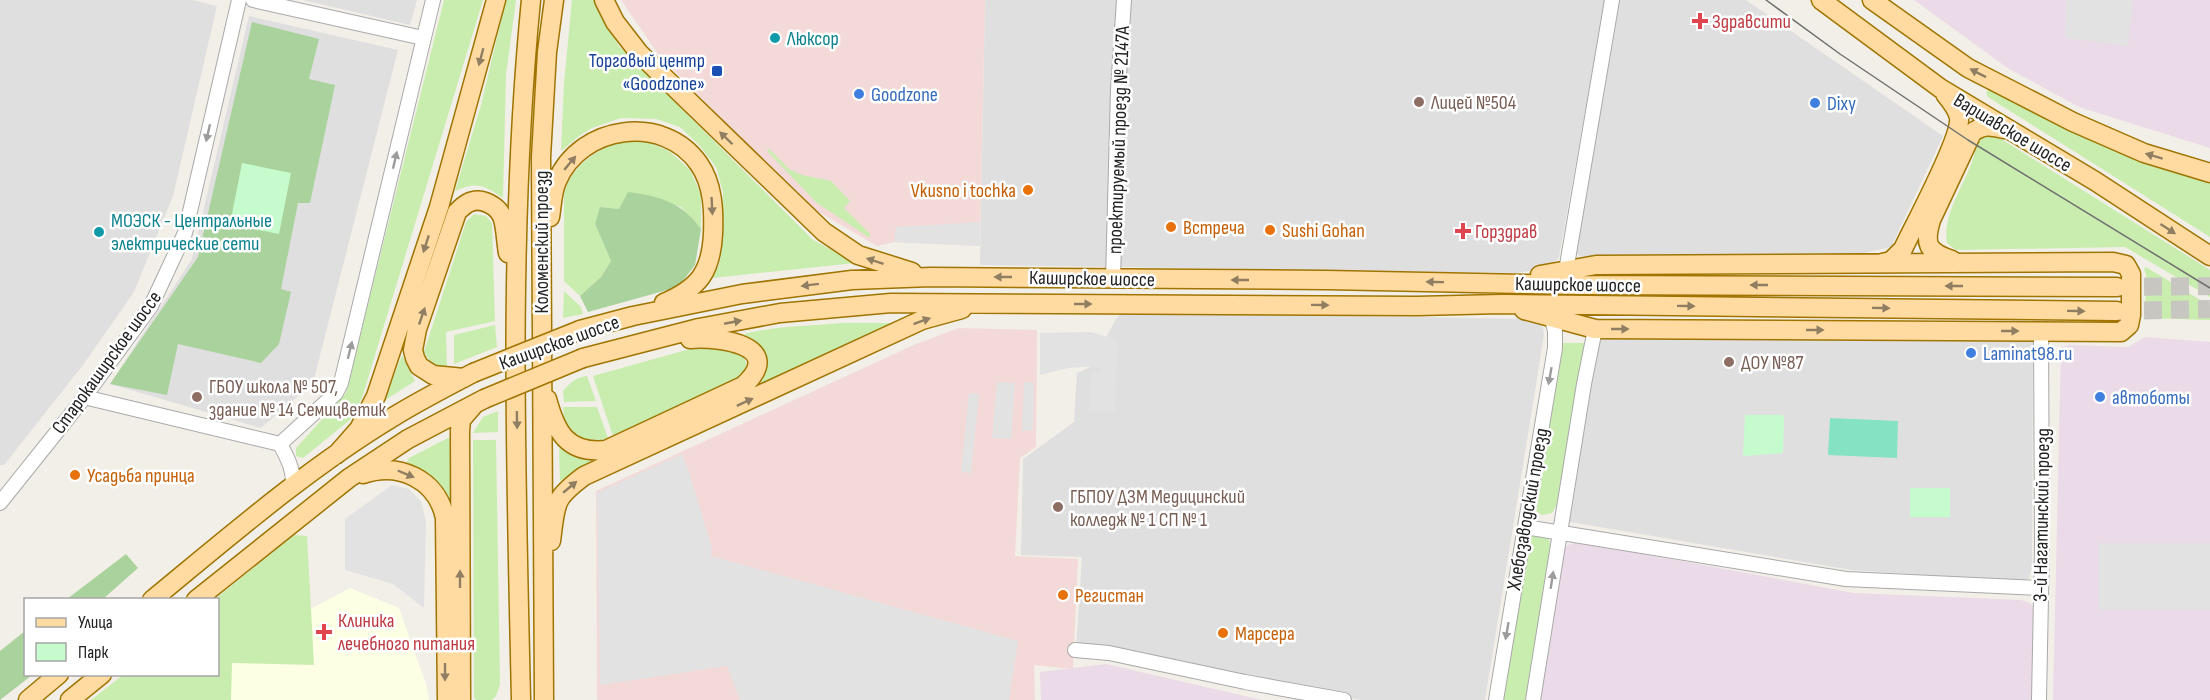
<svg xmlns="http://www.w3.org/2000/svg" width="2210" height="700" viewBox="0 0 2210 700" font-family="'Sofia Sans Condensed',sans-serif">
<rect width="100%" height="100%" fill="#f2efe8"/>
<!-- residential -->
<path fill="#e0dfdf" d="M 0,0 L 193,0 L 217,6 L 173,196 L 134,292 L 83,365 L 4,465 L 0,465 Z
M 303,0 L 417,0 L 410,25 Z
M 985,0 L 1605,0 L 1559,257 L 1551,267 L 1517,273 L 980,265 Z
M 1619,0 L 1746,0 L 1943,136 L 1891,247 L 1864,253 L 1599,256 L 1583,258 L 1578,255 L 1576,249 Z
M 249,16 L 398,50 L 313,383 L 261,428 L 110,384 L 192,259 Z
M 1123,312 L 1531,319 L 1537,321 L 1543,327 L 1544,335 L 1485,700 L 1361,700 L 1109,653 L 1076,649 L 1082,557 L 1021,555 L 1023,459 L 1074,422 L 1077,373 L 1097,364 L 1103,343 L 1116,319 Z
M 1601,334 L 2027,336 L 2033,342 L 2032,569 L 2029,578 L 2022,582 L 1851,570 L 1570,522 L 1565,519 L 1594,343 Z"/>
<!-- commercial -->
<path fill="#f3dad8" d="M 621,0 L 985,0 L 980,246 L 894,242 L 877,246 L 807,205 L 658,54 Z
M 959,328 L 1037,330 L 1036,447 L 1020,458 L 1015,556 L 1078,559 L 1073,669 L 1034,665 L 1035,700 L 597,700 L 596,491 L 916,344 Z"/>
<!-- industrial -->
<path fill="#ebdae7" d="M 1914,0 L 2210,0 L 2210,148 L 2079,107 L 2009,69 Z
M 2145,337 L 2210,342 L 2210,700 L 2053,700 L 2061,347 L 2070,345 L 2128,347 Z
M 1578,542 L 1854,593 L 2021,600 L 2030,603 L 2036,611 L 2033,700 L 1539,700 L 1563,551 L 1568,545 Z
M 1106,664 L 1262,700 L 1041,700 L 1040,672 Z"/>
<!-- education -->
<path fill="#fdffe4" d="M 350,588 L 399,608 L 426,684 L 429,700 L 153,700 L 218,674 L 218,650 L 299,615 Z"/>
<!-- grass -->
<path fill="#c9edae" d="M 444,0 L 483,0 L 362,398 L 351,419 L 303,458 L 296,456 L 296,448 L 346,393 Z
M 506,0 L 516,0 L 506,75 L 503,198 C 484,185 477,181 455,191 L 481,105 Z
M 572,0 L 594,0 L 619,46 L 813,240 L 856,263 L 712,278 L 719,265 L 722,249 L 723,192 L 716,167 L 699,145 L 680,127 L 656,119 L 621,118 L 592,128 L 579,136 L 561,151 L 564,83 Z
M 1989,88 L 2210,177 L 2210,237 L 1988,97 L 1986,93 Z
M 1986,133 L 1998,137 L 2210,270 L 2210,297 L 2125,247 L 1956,250 L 1947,243 C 1942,216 1963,187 1972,162 C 1975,154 1976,146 1978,139 Z
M 626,141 L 650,143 L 669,151 L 690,170 L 701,195 L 701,229 L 681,207 L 642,194 L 619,209 L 601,207 L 595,224 L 611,261 L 601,277 L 580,296 L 564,281 L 564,195 C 569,167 600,146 626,141 Z
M 769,149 L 790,170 L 802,175 L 831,181 L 850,201 L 844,208 L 870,234 L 870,238 L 817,203 L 767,151 Z
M 474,214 L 486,216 L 492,223 L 495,321 L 446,332 L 447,366 C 435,367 430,363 424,352 L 466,222 Z
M 2146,267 L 2210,306 L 2210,320 L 2145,318 L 2146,274 L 2144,269 Z
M 564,291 L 581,307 L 583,314 L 563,318 Z
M 842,323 L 897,323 L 759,388 L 766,372 L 765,360 L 737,337 C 761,326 814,326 842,323 Z
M 495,325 L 497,347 L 454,364 L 454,335 Z
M 1560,343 L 1584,343 L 1585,355 L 1556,506 L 1552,513 L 1542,515 L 1534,510 Z
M 704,345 C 728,350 762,351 738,383 L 613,436 L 593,376 Z
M 402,355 L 415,381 L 384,401 Z
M 587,376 L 596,401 L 564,402 L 563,391 C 570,383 576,377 587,376 Z
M 563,407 L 597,407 L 608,438 C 593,443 572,438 565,422 C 563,418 564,412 563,407 Z
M 498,411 L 498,432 L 473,433 L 483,417 Z
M 448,438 L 452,440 L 453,505 C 434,491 430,472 406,463 L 409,458 Z
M 473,440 L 496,440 L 500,684 L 496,696 L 492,700 L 476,700 L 474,697 Z
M 559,448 L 569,454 L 593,461 L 560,481 Z
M 294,535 L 307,536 L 314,665 L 232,663 L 231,700 L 91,700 L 123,675 L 218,674 L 218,600 L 215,599 Z
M 1534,535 L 1549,539 L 1551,549 L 1525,700 L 1500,700 L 1529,537 Z"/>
<!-- forest -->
<path fill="#a9d29c" d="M 252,22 L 319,39 L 309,79 L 335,85 L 310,203 L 298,203 L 281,289 L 291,292 L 279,344 L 261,363 L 178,344 L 167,395 L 110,384 L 198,257 Z
M 628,192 C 659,196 682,202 701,229 L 695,265 L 678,287 L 588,312 L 580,296 L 601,277 L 611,261 L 595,224 L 600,207 L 619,209 Z
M 126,554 L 138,568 L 103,599 L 67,599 Z
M 25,631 L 26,674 L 32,675 L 0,700 L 0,651 Z"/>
<!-- park -->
<path fill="#c6fccd" d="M 242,163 L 291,173 L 279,234 L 230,224 Z
M 1745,415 L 1782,415 L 1784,417 L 1783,453 L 1743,456 Z
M 1910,488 L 1950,488 L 1950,517 L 1910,517 Z"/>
<!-- pitch -->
<path fill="#85e3c4" d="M 1830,418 L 1898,421 L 1897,458 L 1828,455 Z"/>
<!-- parking -->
<path fill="#e2e2e2" d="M 2066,0 L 2133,0 L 2128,46 L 2065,38 Z
M 980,222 L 980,246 L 894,242 L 896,227 Z
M 1091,332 L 1118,340 L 1115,411 L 1089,412 L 1091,374 L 1099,372 L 1099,366 L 1068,368 L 1040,375 L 1040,333 Z
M 997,382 L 1015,383 L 1011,439 L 992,438 Z
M 1024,382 L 1034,383 L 1033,430 L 1022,431 Z
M 969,393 L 979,394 L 971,473 L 961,472 Z
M 682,454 L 688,469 L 712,548 L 711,556 L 1018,641 L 1009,700 L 740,700 L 727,666 L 600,685 L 597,493 Z
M 392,485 L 409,489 L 421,501 L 426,521 L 424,608 L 393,584 L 345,570 L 345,519 Z
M 2099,543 L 2210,543 L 2210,610 L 2099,610 Z"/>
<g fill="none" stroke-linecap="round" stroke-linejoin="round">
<!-- major-tunnel -->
<path stroke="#c8c6c0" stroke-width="18" stroke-dasharray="18 9" stroke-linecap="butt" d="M 2117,287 L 2210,286
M 2117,311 L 2210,309"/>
<!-- minor casing -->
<g stroke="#a9a9a9" stroke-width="16">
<path id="minor" d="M 253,0 L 423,38
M 1566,271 L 1612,0
M 1113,280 L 1118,90 L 1124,0
M 84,397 L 280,444 C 288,459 294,470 293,487
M 280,444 L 336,393 L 341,383 L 433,0
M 0,503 L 80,403 L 151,306 L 185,233 L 239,0
M 1525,527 L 1846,579 L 2041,588
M 1075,650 L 1109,653 L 1245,682 L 1344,700
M 1496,700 L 1555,348 L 1555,331 L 1552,319
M 1533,700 L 1584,384 L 1595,329
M 2039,700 L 2042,546 L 2041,331"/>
</g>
<!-- major casing -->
<g stroke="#9f7400" stroke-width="21">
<path id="major" d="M 604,0 L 615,22 L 639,53 L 824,232 L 858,255 L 912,272
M 1821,0 L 1940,88 L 2095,181 L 2210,256
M 1872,0 L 1968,68 L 2073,122 L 2144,153 L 2210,173
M 550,217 C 552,206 552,192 557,181 C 580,125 664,113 699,164 C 713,184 714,210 713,234 C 711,272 699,288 664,303
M 1952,260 C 1927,252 1924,244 1931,220 L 1972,133 C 1983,124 1991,126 2004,129
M 1882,263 L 1891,261 L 1903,249 C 1914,225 1962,138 1959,117 C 1957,109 1950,100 1945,94
M 1524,310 L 1595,329 L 2121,332 L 2129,325 L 2131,315 L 2131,274 L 2126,265 L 2113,262 L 1596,265 L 1540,275
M 580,330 L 633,316 L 742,294 L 852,280 L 931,277 L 1326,280 L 1580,285 L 2117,287
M 583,358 L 699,328 L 780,313 L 891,303 L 1417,306 L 1502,304 L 2117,311
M 464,378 L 433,375 L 419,366 L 415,358 L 413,350 L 417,329 L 457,212 C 460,209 464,205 468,203 C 481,196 499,206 503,219 C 506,230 506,242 508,253
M 547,399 C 556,432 567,454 606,450 L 743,386 C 787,346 720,336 690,339
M 337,454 L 359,429 L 376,396 L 439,207 L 496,0
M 363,474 C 399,462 437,479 445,518 L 447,700
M 551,541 C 556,503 553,499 584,476 L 922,320 L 962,309
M 152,600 C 230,536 307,469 393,417 C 419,401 446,387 473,373
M 196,600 L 349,478 L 408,439 L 484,399
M 28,700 L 59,674
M 70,700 L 102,674
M 461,700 L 460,431 L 461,420 L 473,406
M 521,700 C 516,467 508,232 531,0
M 544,700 L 541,157 L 547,52 L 554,0"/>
</g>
<!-- minor -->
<use href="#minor" stroke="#fff" stroke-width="14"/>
<!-- major -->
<use href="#major" stroke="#ffdba1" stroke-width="18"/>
<!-- tram -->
<path stroke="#707070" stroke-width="1.5" d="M 1766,0 L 1840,54 L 1968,140 L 2210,288"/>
<!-- major-bridge casing -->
<g stroke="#9f7400" stroke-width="21" stroke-linecap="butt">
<path id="major-bridge" d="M 473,373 L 580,330
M 484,399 L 583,358"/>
</g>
<!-- major-bridge -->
<use href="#major-bridge" stroke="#ffdba1" stroke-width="18"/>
</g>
<!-- one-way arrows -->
<defs><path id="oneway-solid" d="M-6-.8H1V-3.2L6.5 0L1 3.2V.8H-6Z" transform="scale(1.5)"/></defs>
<g fill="#907e62">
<use href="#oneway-solid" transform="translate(481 57) rotate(105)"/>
<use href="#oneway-solid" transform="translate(1978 73) rotate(-153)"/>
<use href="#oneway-solid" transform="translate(726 138) rotate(-136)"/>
<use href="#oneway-solid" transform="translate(2154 156) rotate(-163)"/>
<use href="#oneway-solid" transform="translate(570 163) rotate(-50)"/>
<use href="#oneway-solid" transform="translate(712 206) rotate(87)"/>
<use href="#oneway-solid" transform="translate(2168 229) rotate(33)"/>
<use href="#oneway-solid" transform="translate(426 244) rotate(108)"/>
<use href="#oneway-solid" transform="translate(875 261) rotate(-162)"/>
<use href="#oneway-solid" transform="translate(1003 277) rotate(180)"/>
<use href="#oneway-solid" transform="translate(1240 280) rotate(-180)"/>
<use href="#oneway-solid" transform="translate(1435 282) rotate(-179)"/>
<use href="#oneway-solid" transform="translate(810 285) rotate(173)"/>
<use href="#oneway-solid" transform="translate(1759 285) rotate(-180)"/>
<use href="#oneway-solid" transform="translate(1954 286) rotate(-180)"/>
<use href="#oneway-solid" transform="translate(1083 304)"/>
<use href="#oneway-solid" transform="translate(1320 305) rotate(1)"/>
<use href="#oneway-solid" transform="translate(1686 306) rotate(1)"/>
<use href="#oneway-solid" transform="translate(1881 308) rotate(1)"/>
<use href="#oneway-solid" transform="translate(2076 311) rotate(1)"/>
<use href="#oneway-solid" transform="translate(422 316) rotate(-71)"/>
<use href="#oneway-solid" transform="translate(922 321) rotate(-20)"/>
<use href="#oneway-solid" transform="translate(733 322) rotate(-11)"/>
<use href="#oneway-solid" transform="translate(1620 329)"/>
<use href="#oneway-solid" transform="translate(1815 330)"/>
<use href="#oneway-solid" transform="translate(2010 331)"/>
<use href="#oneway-solid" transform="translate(745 402) rotate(-25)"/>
<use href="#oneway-solid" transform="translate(517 420) rotate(89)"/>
<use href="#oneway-solid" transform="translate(406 474) rotate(23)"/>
<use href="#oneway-solid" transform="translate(570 487) rotate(-40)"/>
<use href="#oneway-solid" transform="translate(460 579) rotate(-90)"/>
<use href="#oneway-solid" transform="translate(445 672) rotate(90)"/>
</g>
<g fill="#9c9c9c">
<use href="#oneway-solid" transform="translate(208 133) rotate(103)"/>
<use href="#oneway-solid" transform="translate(395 160) rotate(-77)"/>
<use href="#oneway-solid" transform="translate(350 350) rotate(-76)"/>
<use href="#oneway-solid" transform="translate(1550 376) rotate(100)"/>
<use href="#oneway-solid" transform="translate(1552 580) rotate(-81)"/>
<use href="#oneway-solid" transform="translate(1507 631) rotate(100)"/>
</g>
<!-- markers -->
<g fill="#e0444e" stroke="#fff" stroke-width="2">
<path d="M1697 12h6v6h6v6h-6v6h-6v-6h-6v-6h6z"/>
<path d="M1460 222h6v6h6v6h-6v6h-6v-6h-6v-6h6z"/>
<path d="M321 623h6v6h6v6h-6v6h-6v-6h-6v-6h6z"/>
</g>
<g fill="#0f9aa8" stroke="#fff" stroke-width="2">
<circle cx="775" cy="38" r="6"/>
<circle cx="99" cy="232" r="6"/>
</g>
<rect fill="#1a4fb4" stroke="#fff" stroke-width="2" x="711" y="65" width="12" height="12" rx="3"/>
<g fill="#3f7fe0" stroke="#fff" stroke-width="2">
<circle cx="859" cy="94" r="6"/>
<circle cx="1815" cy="103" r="6"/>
<circle cx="1971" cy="353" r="6"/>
<circle cx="2100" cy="397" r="6"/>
</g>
<g fill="#8d6e63" stroke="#fff" stroke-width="2">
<circle cx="1419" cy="102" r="6"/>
<circle cx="1729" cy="362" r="6"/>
<circle cx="197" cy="397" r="6"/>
<circle cx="1058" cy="507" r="6"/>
</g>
<g fill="#e8710a" stroke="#fff" stroke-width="2">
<circle cx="1028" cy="190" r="6"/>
<circle cx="1171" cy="227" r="6"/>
<circle cx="1270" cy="230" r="6"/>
<circle cx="75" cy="475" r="6"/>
<circle cx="1063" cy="595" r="6"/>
<circle cx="1223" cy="633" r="6"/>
</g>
<g text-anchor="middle" stroke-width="5" stroke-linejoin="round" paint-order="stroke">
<!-- health labels -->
<g font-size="20" fill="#be3a42" stroke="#fff" text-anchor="start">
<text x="1712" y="28">Здравсити</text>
<text x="1475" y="238">Горздрав</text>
<text x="338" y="627">Клиника<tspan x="338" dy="23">лечебного питания</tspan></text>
</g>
<!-- culture labels -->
<g font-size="20" fill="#0d838f" stroke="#fff" text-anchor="start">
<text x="787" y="45">Люксор</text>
<text x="111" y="227">МОЭСК - Центральные<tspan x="111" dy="23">электрические сети</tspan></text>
</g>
<!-- transit labels -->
<g font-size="20" fill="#164399" stroke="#fff" text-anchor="end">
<text x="705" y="67">Торговый центр<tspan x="705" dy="23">«Goodzone»</tspan></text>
</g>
<!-- shop labels -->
<g font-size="20" fill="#366cbe" stroke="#fff" text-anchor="start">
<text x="871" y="101">Goodzone</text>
<text x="1827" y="110">Dixy</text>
<text x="1983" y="360">Laminat98.ru</text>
<text x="2112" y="404">автоботы</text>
</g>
<!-- education labels -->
<g font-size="20" fill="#785e54" stroke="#fff" text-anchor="start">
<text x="1431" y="109">Лицей №504</text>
<text x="1741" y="369">ДОУ №87</text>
<text x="209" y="393">ГБОУ школа № 507,<tspan x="209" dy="23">здание № 14 Семицветик</tspan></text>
<text x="1070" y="503">ГБПОУ ДЗМ Медицинский<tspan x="1070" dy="23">колледж № 1 СП № 1</tspan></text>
</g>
<!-- street labels -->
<g font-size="20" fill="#222" stroke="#fff">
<text transform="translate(2013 132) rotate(31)" y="7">Варшавское шоссе</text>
<text transform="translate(1118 140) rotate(-88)" y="7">проектируемый проезд № 2147А</text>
<text transform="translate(541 242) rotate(-90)" y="7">Коломенский проезд</text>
<text transform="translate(1092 278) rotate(1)" y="7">Каширское шоссе</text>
<text transform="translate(1578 284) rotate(1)" y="7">Каширское шоссе</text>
<text transform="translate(559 342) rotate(-20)" y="7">Каширское шоссе</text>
<text transform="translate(106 362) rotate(-54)" y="7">Старокаширское шоссе</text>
<text transform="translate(1527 509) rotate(-80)" y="7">Хлебозаводский проезд</text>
<text transform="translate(2041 515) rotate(-89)" y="7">3-й Нагатинский проезд</text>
</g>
<!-- food labels -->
<g font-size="20" fill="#c56008" stroke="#fff" text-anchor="start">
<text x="1016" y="197" text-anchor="end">Vkusno i tochka</text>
<text x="1183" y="234">Встреча</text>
<text x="1282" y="237">Sushi Gohan</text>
<text x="87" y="482">Усадьба принца</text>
<text x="1075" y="602">Регистан</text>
<text x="1235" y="640">Марсера</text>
</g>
</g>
<!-- legend -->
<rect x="24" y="598" width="195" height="78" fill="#ffffff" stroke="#a7a7a7" stroke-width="1.5"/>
<rect x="36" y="618" width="30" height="9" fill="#ffdba1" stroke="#a7a7a7" stroke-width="1.5"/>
<text x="78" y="628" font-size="18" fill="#222222">Улица</text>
<rect x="36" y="643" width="30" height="18" fill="#c6fccd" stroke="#a7a7a7" stroke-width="1.5"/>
<text x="78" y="658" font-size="18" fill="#222222">Парк</text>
</svg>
